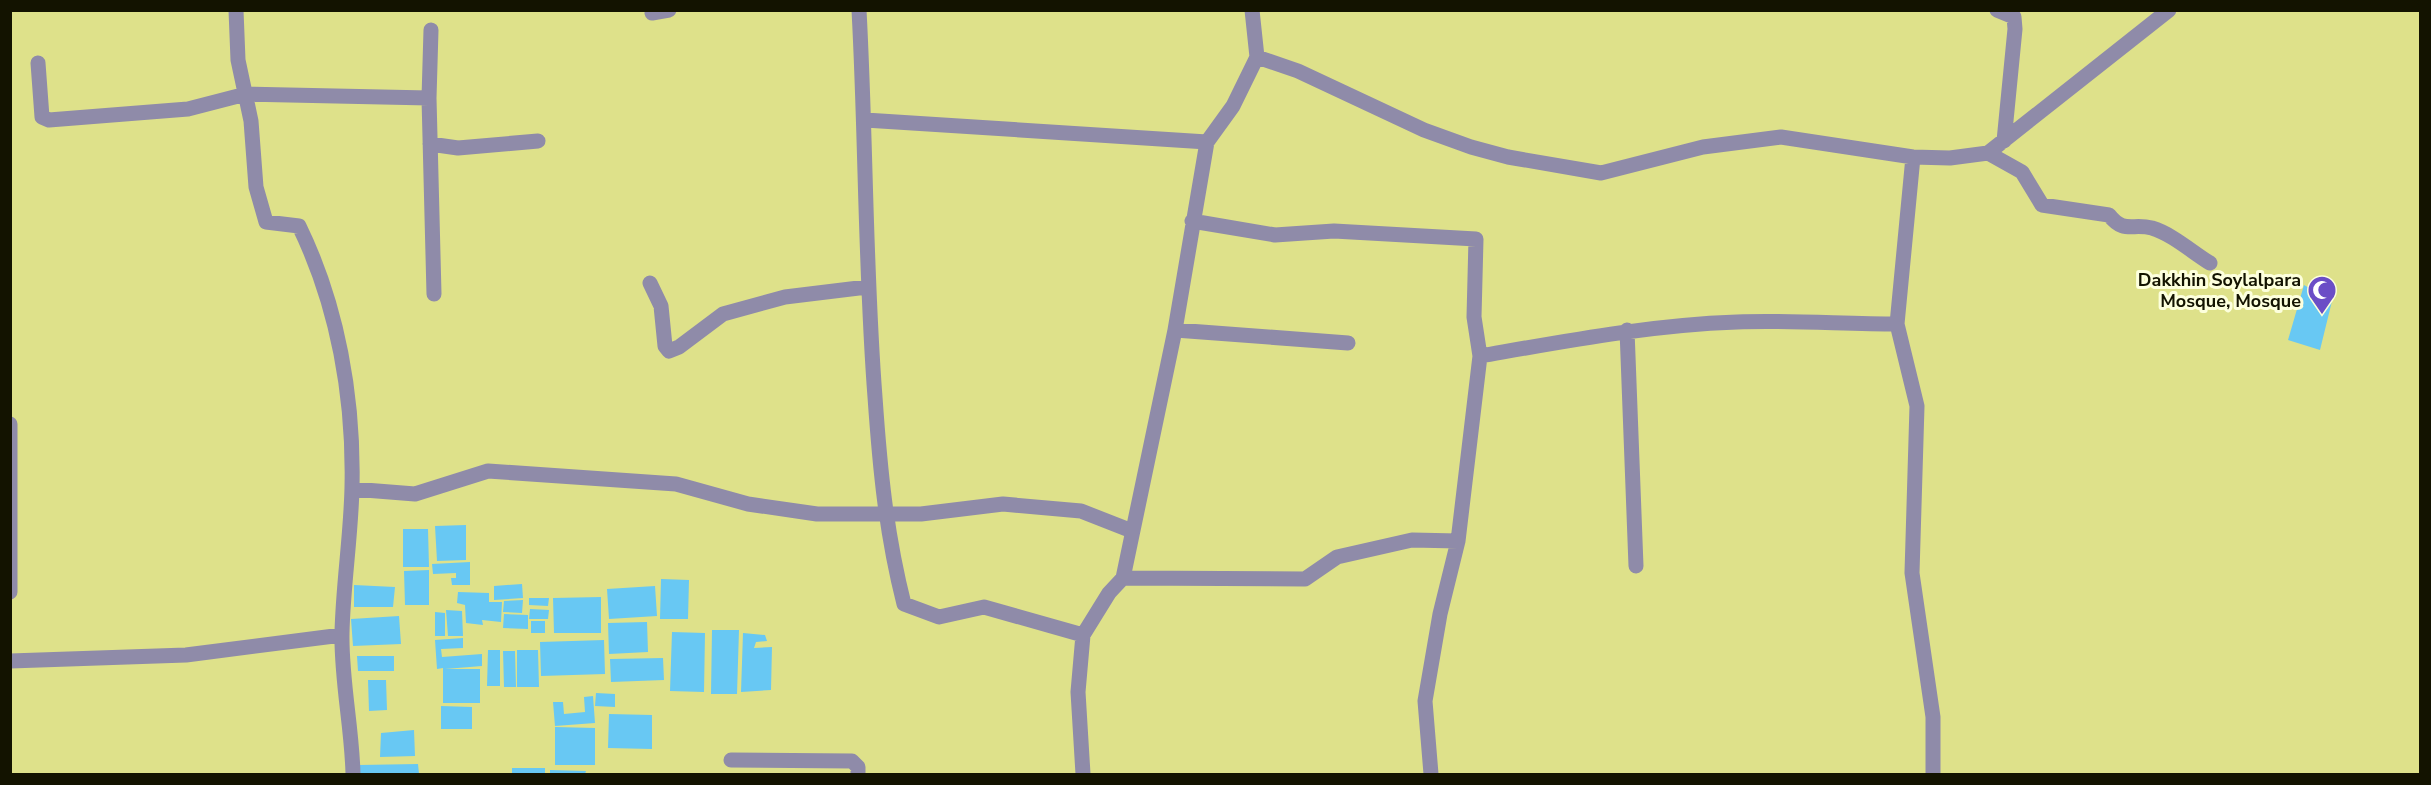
<svg xmlns="http://www.w3.org/2000/svg" width="2431" height="785" viewBox="0 0 2431 785" font-family="'Nunito Sans',sans-serif">
<rect width="100%" height="100%" fill="#dee18a"/>
<!-- building -->
<path fill="#68c8f3" d="M 2304,285 L 2332,301 L 2320,350 L 2288,340 Z
M 466,525 L 466,560 L 437,561 L 435,526 Z
M 403,529 L 428,529 L 429,567 L 403,567 Z
M 470,562 L 470,585 L 452,585 L 451,578 L 456,578 L 456,573 L 433,574 L 432,564 Z
M 429,570 L 429,605 L 405,605 L 404,571 Z
M 661,579 L 689,580 L 688,619 L 660,619 Z
M 522,584 L 523,598 L 494,600 L 494,586 Z
M 354,585 L 395,587 L 393,607 L 354,607 Z
M 655,586 L 657,616 L 609,619 L 607,589 Z
M 458,592 L 489,593 L 489,602 L 502,602 L 501,622 L 482,620 L 483,625 L 466,623 L 465,605 L 457,603 Z
M 601,597 L 601,633 L 554,633 L 553,598 Z
M 529,598 L 549,598 L 548,606 L 529,605 Z
M 523,600 L 522,613 L 503,612 L 504,601 Z
M 530,609 L 549,610 L 548,619 L 529,619 Z
M 446,610 L 462,611 L 463,636 L 448,636 Z
M 435,612 L 445,613 L 445,636 L 435,636 Z
M 504,614 L 528,615 L 528,629 L 503,628 Z
M 399,616 L 401,644 L 353,646 L 351,619 Z
M 531,621 L 545,621 L 545,633 L 531,633 Z
M 647,622 L 648,652 L 609,654 L 608,623 Z
M 712,630 L 739,630 L 737,694 L 711,694 Z
M 672,632 L 705,633 L 704,692 L 670,691 Z
M 743,633 L 765,635 L 767,641 L 756,642 L 754,648 L 772,647 L 771,690 L 741,692 Z
M 463,638 L 463,648 L 441,649 L 442,657 L 482,654 L 482,666 L 445,669 L 480,669 L 480,703 L 443,703 L 443,668 L 437,669 L 435,640 Z
M 604,640 L 605,674 L 541,676 L 540,642 Z
M 488,650 L 500,650 L 500,686 L 487,686 Z
M 517,650 L 538,650 L 539,687 L 517,687 Z
M 503,651 L 515,651 L 516,687 L 504,687 Z
M 357,656 L 394,656 L 394,671 L 358,671 Z
M 663,658 L 664,680 L 611,682 L 610,659 Z
M 368,680 L 386,680 L 387,710 L 369,711 Z
M 596,693 L 615,694 L 615,707 L 595,706 Z
M 593,696 L 595,723 L 555,726 L 553,702 L 563,702 L 564,714 L 585,712 L 584,697 Z
M 441,706 L 472,707 L 472,729 L 441,729 Z
M 609,714 L 652,715 L 652,749 L 608,748 Z
M 555,727 L 595,728 L 595,765 L 555,765 Z
M 414,730 L 415,756 L 380,757 L 381,733 Z
M 418,764 L 419,774 L 359,774 L 359,765 Z
M 512,768 L 545,768 L 545,774 L 512,774 Z
M 550,770 L 586,771 L 585,774 L 550,774 Z"/>
<g fill="none" stroke-linecap="round" stroke-linejoin="round">
<!-- minor -->
<path stroke="#8f8ba9" stroke-width="15" d="M 236,10 L 238,60 L 251,121 L 256,187 L 266,222 L 299,226 C 338,306 354,398 352,487 C 351,536 343,585 342,633 C 341,679 352,728 353,774
M 859,10 C 866,139 865,268 875,397 C 880,469 886,533 904,604 L 939,617 L 984,607 L 1083,635
M 1997,10 L 2014,17 L 2015,29 L 2004,141
M 652,13 L 669,10
M 431,30 L 429,98 L 434,294
M 1257,57 L 1298,71 L 1424,130 L 1471,147 L 1508,157 L 1601,173 L 1703,147 L 1781,137 L 1913,157 L 1950,158 L 1988,153 L 2169,10
M 38,63 L 42,117 L 49,120 L 188,109 L 246,94 L 429,98
M 865,120 L 1207,142
M 430,144 L 458,148 L 538,141
M 1988,153 L 2022,172 L 2042,205 L 2109,215 C 2124,234 2132,223 2152,228 C 2172,234 2192,252 2210,263
M 1913,157 L 1897,324 L 1917,406 L 1912,573 L 1933,717 L 1933,774
M 1192,221 L 1275,235 L 1334,231 L 1476,239 L 1474,317 L 1480,356 L 1458,541 L 1440,614 L 1425,701 L 1431,774
M 650,283 L 661,306 L 665,346 L 669,351 L 679,347 L 723,314 L 785,297 L 867,287
M 1175,330 L 1348,343
M 1627,330 L 1636,566
M 1480,356 C 1566,341 1650,325 1737,322 C 1790,320 1844,324 1897,324
M 10,424 L 10,592
M 352,489 L 415,494 L 488,471 L 676,484 L 748,504 L 817,514 L 921,514 L 1003,504 L 1081,511 L 1132,531
M 1123,578 L 1305,579 L 1337,557 L 1412,540 L 1458,541
M 10,661 L 186,655 L 342,635
M 731,760 L 852,761 L 858,767 L 858,774
M 1083,774 L 1078,692 L 1083,635 L 1109,593 L 1123,578 L 1175,330 L 1207,142 L 1233,106 L 1257,57 L 1252,10"/>
</g>
<!-- icons -->
<defs>
<g id="mosque-pin" transform="scale(1.5)"><path d="M0 17L-7.5 6A9.5 9.5 0 1 1 7.5 6Z" fill="#6b4dc6" stroke="#fdffdd"/><path d="M3.5-4.9A6 6 0 1 0 3.5 4.9A5 5 0 1 1 3.5-4.9Z" fill="#fff"/></g>
</defs>
<g fill-rule="evenodd">
<use href="#mosque-pin" x="2322" y="290"/>
</g>
<g text-anchor="middle" stroke-width="6" stroke-linejoin="round" paint-order="stroke">
<!-- poi labels -->
<g font-size="18" font-weight="bold" fill="#131300" stroke="#fdffdd" text-anchor="end">
<text x="2301" y="286">Dakkhin Soylalpara<tspan x="2301" dy="21">Mosque, Mosque</tspan></text>
</g>
</g>
<!-- border -->
<rect width="2431" height="785" fill="none" stroke="#131300" stroke-width="24"/>
</svg>
